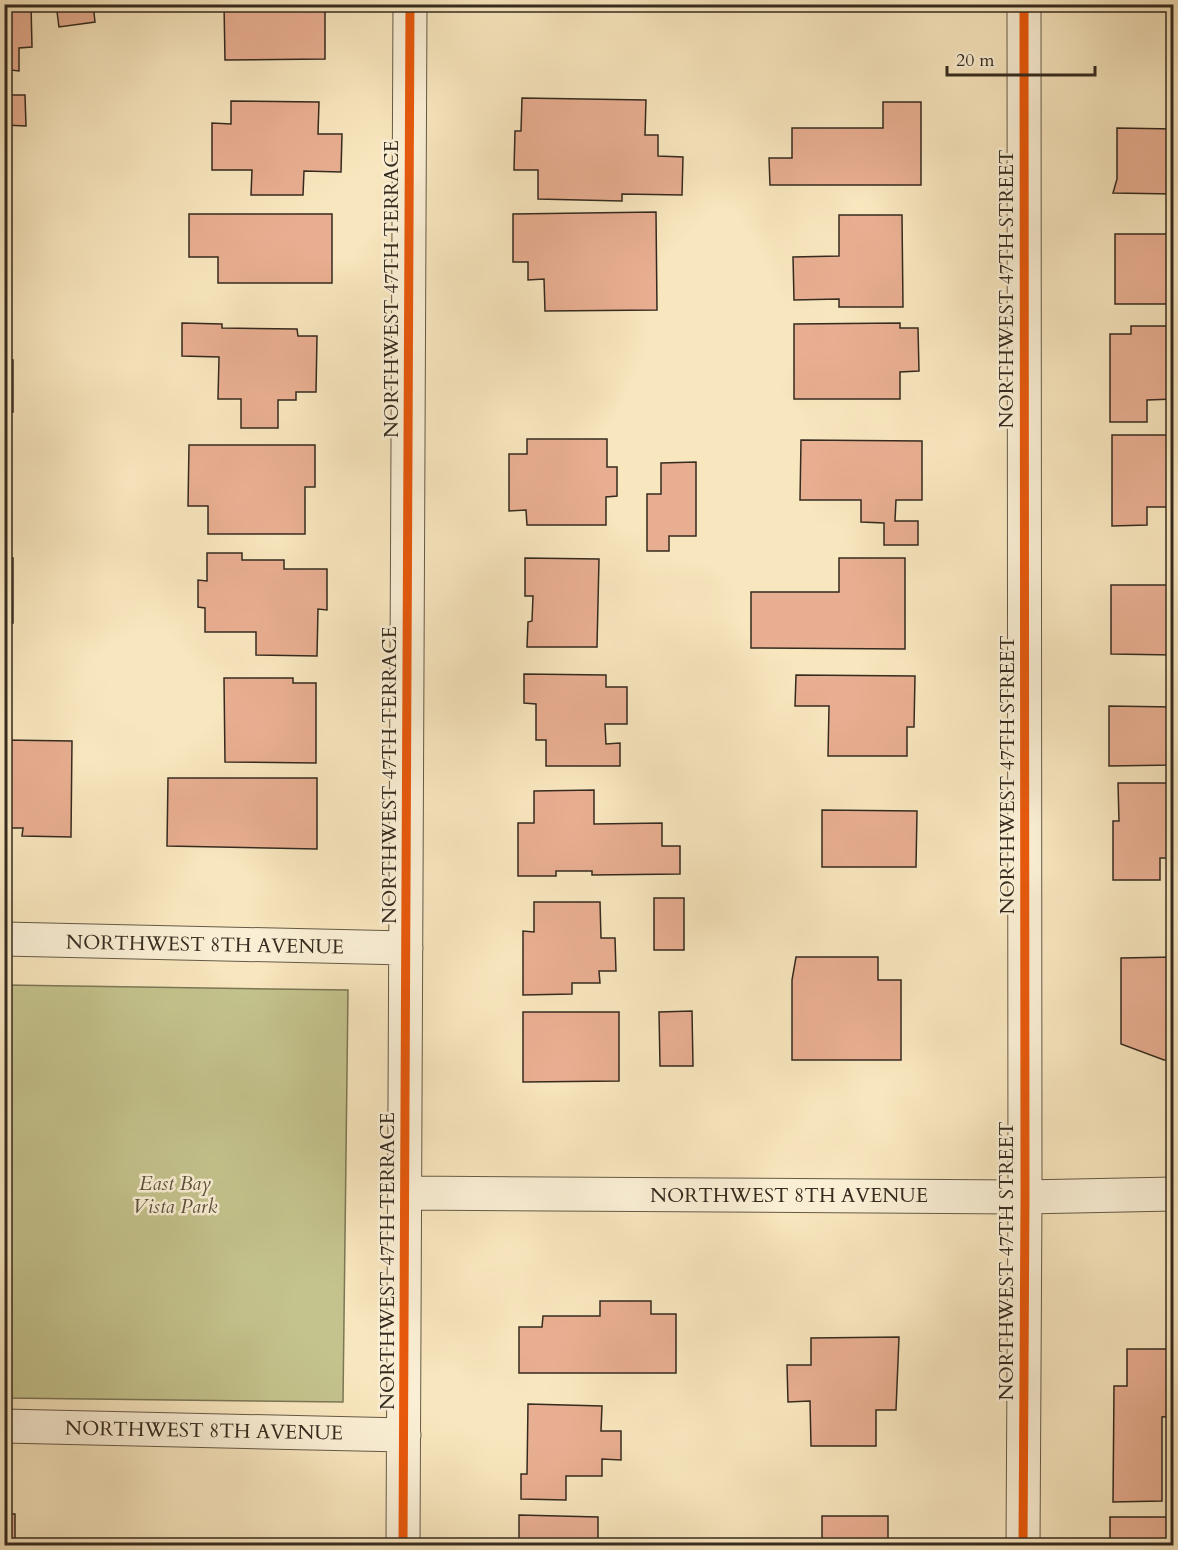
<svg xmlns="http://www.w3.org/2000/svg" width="1178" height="1550" viewBox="0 0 1178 1550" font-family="Cardo,serif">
<rect width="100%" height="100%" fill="#f8e6be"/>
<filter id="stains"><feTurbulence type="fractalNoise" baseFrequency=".00333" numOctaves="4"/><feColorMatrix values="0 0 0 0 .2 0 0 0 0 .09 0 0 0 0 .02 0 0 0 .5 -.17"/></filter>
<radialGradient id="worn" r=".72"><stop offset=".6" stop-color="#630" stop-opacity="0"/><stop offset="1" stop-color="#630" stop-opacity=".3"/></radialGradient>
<!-- green -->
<path fill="#c4c38d" stroke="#7c7756" stroke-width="1.5" d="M 5,985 L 348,990 L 343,1402 L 5,1398 Z"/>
<!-- building -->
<path fill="#e8ae91" stroke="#352b1f" stroke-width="1.5" d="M 4,4 L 31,4 L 32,47 L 19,48 L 19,71 L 11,70 L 11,89 L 4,89 Z
M 56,4 L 93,4 L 95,22 L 59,27 Z
M 224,4 L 306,4 L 306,11 L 325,11 L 325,59 L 225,60 Z
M 4,95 L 25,95 L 26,126 L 4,125 Z
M 522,98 L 646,100 L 645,135 L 658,135 L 658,156 L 683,157 L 682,195 L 622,194 L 622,201 L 538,199 L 538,170 L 514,170 L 515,131 L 521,131 Z
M 231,101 L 319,102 L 318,134 L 342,134 L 341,172 L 304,171 L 303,195 L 251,195 L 252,170 L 212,170 L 212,123 L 231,124 Z
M 883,102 L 921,102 L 921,185 L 770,185 L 769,158 L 792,158 L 792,128 L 883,128 Z
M 1117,128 L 1174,129 L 1174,194 L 1113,193 L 1117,179 Z
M 4,209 L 8,209 L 7,310 L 4,310 Z
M 656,212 L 657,310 L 545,311 L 544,279 L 528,280 L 528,262 L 513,262 L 513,214 Z
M 189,214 L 332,214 L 332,283 L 218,283 L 218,257 L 189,257 Z
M 839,215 L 902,215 L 903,307 L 839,307 L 839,299 L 794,300 L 793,257 L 839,256 Z
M 1115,234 L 1174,234 L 1174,304 L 1115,304 Z
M 182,323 L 222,324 L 222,328 L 297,329 L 298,336 L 317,336 L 316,392 L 296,392 L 296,400 L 278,400 L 278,428 L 241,428 L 241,399 L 218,399 L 219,357 L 182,356 Z
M 900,323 L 900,328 L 918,328 L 919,371 L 900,372 L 900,399 L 794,399 L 794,324 Z
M 1131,326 L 1174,326 L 1174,399 L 1147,400 L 1147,422 L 1110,422 L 1110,334 L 1131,334 Z
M 4,360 L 13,360 L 13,412 L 4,412 Z
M 1112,435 L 1174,435 L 1174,507 L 1147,507 L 1147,525 L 1112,526 Z
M 527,439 L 607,439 L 607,467 L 617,467 L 617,496 L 606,497 L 606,525 L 527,525 L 526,510 L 509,511 L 509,454 L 527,454 Z
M 801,440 L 922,441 L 922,500 L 896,500 L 895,521 L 918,521 L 918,545 L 884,545 L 884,523 L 861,522 L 861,500 L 800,500 Z
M 189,445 L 315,445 L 315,487 L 305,487 L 305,534 L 208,534 L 208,506 L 188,506 Z
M 696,462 L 696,536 L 669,536 L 669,551 L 647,551 L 647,494 L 661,494 L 661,463 Z
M 207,553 L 242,553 L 242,560 L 284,560 L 284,569 L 327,569 L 327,610 L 318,609 L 317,656 L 256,655 L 256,632 L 205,632 L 205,608 L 198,607 L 198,580 L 207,581 Z
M 4,558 L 13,558 L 13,623 L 4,623 Z
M 525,558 L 599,559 L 597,647 L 527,647 L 528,622 L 532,621 L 533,596 L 525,596 Z
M 839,558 L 905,558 L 905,649 L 751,648 L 751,592 L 839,592 Z
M 1111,585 L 1174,585 L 1174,655 L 1111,654 Z
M 524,674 L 606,675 L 606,687 L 627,687 L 627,724 L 605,724 L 606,744 L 620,743 L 620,766 L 546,766 L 546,740 L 536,740 L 536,704 L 524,703 Z
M 796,675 L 915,676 L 914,727 L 907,727 L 907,756 L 828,756 L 829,706 L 795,706 Z
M 224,678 L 293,678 L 293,683 L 316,683 L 316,763 L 225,762 Z
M 1109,706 L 1174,707 L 1174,765 L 1109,766 Z
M 4,740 L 72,741 L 71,837 L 22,836 L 23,828 L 4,828 Z
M 168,778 L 317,778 L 317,849 L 167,846 Z
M 1118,783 L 1174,783 L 1174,858 L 1160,858 L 1160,880 L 1113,880 L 1113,821 L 1119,821 Z
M 594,790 L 594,824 L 662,823 L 662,846 L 680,846 L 680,874 L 592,875 L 592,871 L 556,871 L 556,876 L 518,876 L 518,823 L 534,823 L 534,791 Z
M 822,810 L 917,811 L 916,867 L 822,867 Z
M 654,898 L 684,898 L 684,950 L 654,950 Z
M 534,902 L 600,902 L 601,938 L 615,938 L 616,971 L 599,971 L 600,983 L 572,983 L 572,994 L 523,995 L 523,931 L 534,932 Z
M 796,957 L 878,957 L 878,980 L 901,980 L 901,1060 L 792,1060 L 792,980 Z
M 1174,957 L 1174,1060 L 1164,1060 L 1121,1044 L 1121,958 Z
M 692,1011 L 693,1066 L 660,1066 L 659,1012 Z
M 523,1012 L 619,1012 L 619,1081 L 523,1082 Z
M 600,1301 L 651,1301 L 651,1314 L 676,1314 L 676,1373 L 519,1373 L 519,1327 L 542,1327 L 543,1316 L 600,1316 Z
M 899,1337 L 896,1410 L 876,1410 L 876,1446 L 811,1446 L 810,1401 L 788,1402 L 787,1365 L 811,1365 L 811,1338 Z
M 1127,1349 L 1174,1349 L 1174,1416 L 1162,1417 L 1162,1501 L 1113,1502 L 1114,1386 L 1127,1386 Z
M 528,1404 L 602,1406 L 601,1431 L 621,1431 L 621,1460 L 602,1459 L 602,1476 L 566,1476 L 566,1500 L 521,1499 L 521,1474 L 527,1474 Z
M 4,1514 L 15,1514 L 15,1546 L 4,1546 Z
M 519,1515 L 598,1517 L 598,1541 L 636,1542 L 636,1546 L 519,1546 Z
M 822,1516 L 888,1516 L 888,1546 L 822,1546 Z
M 1110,1517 L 1174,1517 L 1174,1546 L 1110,1546 Z"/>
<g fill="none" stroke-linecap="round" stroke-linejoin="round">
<!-- street casing -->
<g stroke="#665a47" stroke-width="35">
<path id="street" d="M 4,939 L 406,948
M 405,1193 L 1025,1197 L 1174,1194
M 4,1426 L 404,1435
M 403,1546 L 410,4
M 1023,1546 L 1025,1197 L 1024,4"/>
</g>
<!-- street -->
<use href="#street" stroke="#faefd5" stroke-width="33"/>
<!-- cycleway casing -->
<g stroke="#faefd5" stroke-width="13">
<path id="cycleway" d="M 403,1546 L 410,4
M 1023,1546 L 1025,1197 L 1024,4"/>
</g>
<!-- cycleway -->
<use href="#cycleway" stroke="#e8590c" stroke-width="9"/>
</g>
<g text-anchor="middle" stroke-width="5" stroke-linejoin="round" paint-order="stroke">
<!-- street labels -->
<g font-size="20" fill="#352b1f" stroke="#faefd5">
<text transform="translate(391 289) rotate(-90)" y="7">NORTHWEST 47TH TERRACE</text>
<text transform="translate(1006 289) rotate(-90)" y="7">NORTHWEST 47TH STREET</text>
<text transform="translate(389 775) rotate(-90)" y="7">NORTHWEST 47TH TERRACE</text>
<text transform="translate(1007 775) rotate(-90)" y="7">NORTHWEST 47TH STREET</text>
<text transform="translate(205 944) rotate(1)" y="7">NORTHWEST 8TH AVENUE</text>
<text x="789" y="1202">NORTHWEST 8TH AVENUE</text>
<text transform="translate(387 1261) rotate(-90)" y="7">NORTHWEST 47TH TERRACE</text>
<text transform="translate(1006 1261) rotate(-90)" y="7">NORTHWEST 47TH STREET</text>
<text transform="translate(204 1430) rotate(1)" y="7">NORTHWEST 8TH AVENUE</text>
</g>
<!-- park labels -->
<g font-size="20" font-style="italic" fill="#59513a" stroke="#faefd5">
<text x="175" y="1190">East Bay<tspan x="175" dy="23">Vista Park</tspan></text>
</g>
</g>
<!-- margin -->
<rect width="1178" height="1550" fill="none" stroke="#f8e6be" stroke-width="24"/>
<rect x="6" y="6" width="1166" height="1538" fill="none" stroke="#352b1f" stroke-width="3"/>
<rect x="12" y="12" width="1154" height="1526" fill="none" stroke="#352b1f" stroke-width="1.5"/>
<!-- scale -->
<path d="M947 66v9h148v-9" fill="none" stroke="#352b1f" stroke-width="3"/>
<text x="956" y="66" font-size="18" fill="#352b1f" stroke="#faefd5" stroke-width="4.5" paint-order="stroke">20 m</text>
<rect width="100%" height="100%" filter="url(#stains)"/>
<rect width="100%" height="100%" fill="url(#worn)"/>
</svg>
